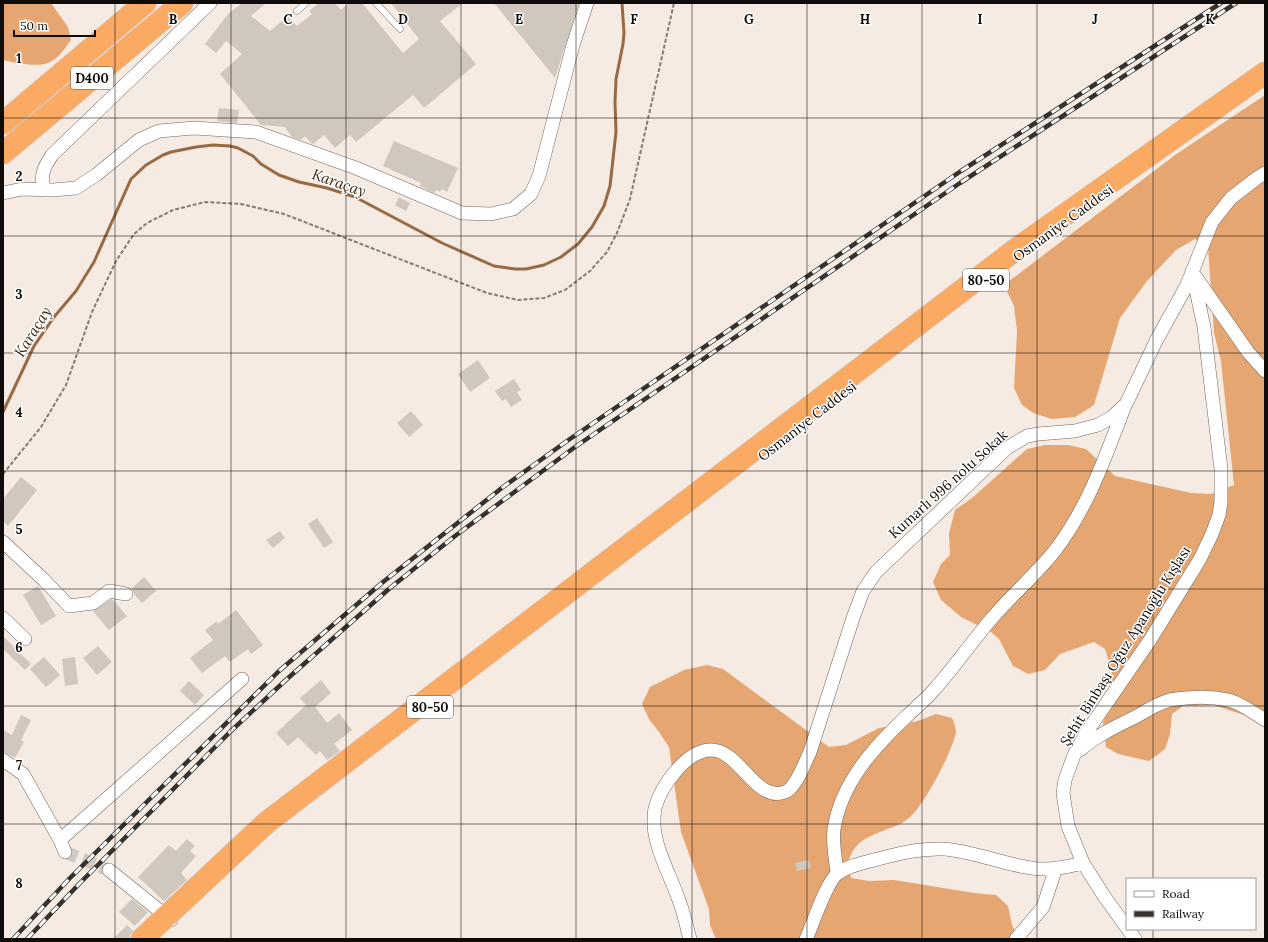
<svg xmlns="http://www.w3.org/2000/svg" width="1268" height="942" viewBox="0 0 1268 942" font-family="Lora,serif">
<rect width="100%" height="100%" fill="#f5ebe3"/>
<!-- forest -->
<path fill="#e6a671" d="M 3,3 L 51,3 L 68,27 L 71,40 C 65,48 59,58 50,62 C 39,68 15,63 3,60 Z
M 1265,95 L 1265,725 L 1262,726 L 1244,715 L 1213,705 L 1183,706 L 1172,714 L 1170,734 L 1165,749 L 1149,761 L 1118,754 L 1106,747 L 1103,723 L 1112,670 L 1105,649 L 1094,642 L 1060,654 L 1045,670 L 1028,674 L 1013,666 L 999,639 L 991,632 L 961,617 L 941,600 L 933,582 L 941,564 L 950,555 L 949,533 L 955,510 L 972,498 L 1027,449 L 1045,445 L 1068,445 L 1086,449 L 1115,476 L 1191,493 L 1211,494 L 1234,485 L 1221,361 L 1214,333 L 1208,247 L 1195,239 L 1176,250 L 1147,281 L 1120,318 L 1094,405 L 1075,417 L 1052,419 L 1033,413 L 1022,405 L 1014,388 L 1017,331 L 1014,306 L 1004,285 L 1175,155 Z
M 707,665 L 723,669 L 829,747 L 846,745 L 879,728 L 918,721 L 936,714 L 952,718 C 954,722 956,728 956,732 C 953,750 924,806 909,818 C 891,833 860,831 850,857 C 848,862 850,872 851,878 L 869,881 L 894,880 L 974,893 L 996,895 L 1008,906 L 1012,925 L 1019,939 L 716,939 L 710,925 L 709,909 L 681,832 L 669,747 L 659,732 L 649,719 L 642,704 L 650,687 L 684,670 Z"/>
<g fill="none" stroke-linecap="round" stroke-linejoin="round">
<!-- stream -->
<path stroke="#986a44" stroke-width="3" d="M 3,412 L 34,346 L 54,317 L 76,291 L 94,262 L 131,179 L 146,165 L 163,155 L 171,152 L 196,147 L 213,145 L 230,146 L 238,148 L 253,156 L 261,164 L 279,175 L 299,182 L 327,188 L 355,197 L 442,243 L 494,266 L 515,269 L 526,269 L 544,265 L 561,257 L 578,244 L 592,227 L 604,206 L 610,186 L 616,132 L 615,102 L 616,79 L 623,44 L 624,33 L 622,3"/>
</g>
<!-- building -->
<path fill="#d0c7bf" d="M 242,3 L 266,3 L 251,16 L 270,31 L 288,16 L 297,26 L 312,14 L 309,11 L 319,3 L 335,3 L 341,10 L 349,3 L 362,3 L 403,53 L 419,39 L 391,3 L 463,3 L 440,21 L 476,64 L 424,108 L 413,95 L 356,142 L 350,135 L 335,148 L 324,135 L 313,144 L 311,143 L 305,136 L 301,140 L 292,137 L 285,127 L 261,125 L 220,74 L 242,54 L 226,41 L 216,53 L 205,44 L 228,14 Z
M 494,3 L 579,3 L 555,78 Z
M 219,108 L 239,110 L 237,123 L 217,121 Z
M 394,141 L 458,168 L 447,192 L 442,189 L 440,192 L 436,190 L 434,193 L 420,186 L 421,183 L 383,166 Z
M 399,197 L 410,203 L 406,211 L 395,205 Z
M 478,360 L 490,378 L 470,392 L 458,374 Z
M 514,379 L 521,390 L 517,392 L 522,400 L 511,407 L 506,399 L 502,401 L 495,391 Z
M 411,411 L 423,425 L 409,437 L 397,423 Z
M 21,477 L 37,490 L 8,526 L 3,521 L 3,499 Z
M 317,518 L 333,542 L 324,548 L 308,524 Z
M 280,531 L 285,538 L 273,548 L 266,540 Z
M 144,577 L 156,591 L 142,603 L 134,594 L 132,588 Z
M 38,586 L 56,616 L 41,625 L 23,595 Z
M 111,599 L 113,600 L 127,616 L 109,630 L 93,611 Z
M 236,610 L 263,645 L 251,654 L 248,649 L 230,662 L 225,656 L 202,673 L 190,658 L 213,640 L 205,630 L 217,621 L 218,624 Z
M 3,636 L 31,664 L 25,670 L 3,649 Z
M 98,646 L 112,662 L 97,675 L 83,658 Z
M 44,657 L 60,675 L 46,687 L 30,669 Z
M 75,657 L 78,684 L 65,686 L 62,659 Z
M 321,680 L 331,693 L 315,707 L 327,723 L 339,713 L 352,730 L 334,744 L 340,751 L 327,760 L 320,751 L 316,755 L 298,737 L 288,746 L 276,733 L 306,705 L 300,698 Z
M 189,681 L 204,695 L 195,705 L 180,691 Z
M 21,715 L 31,720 L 21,740 L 24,742 L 15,758 L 3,752 L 3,730 L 12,735 Z
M 187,839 L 195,846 L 190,851 L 196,856 L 181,873 L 187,880 L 164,901 L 138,877 L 169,845 L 176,851 Z
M 809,860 L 811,868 L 797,871 L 795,863 Z
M 132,899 L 148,912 L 135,926 L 119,912 Z
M 127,925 L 133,931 L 130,935 L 130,939 L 113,939 Z"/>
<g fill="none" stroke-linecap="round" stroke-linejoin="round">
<!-- street-tunnel -->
<path stroke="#d2cac2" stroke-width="13" stroke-dasharray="13 6" stroke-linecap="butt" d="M 65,852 L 109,870"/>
<!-- lane casing -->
<g stroke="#6e665f" stroke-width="7">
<path id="lane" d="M 376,3 L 400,29
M 297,11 L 306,3"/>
</g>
<!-- street casing -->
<g stroke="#6e665f" stroke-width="14">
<path id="street" d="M 45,190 C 39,177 44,167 52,155 L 210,3
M 3,193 L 22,189 L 53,190 L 76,188 L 96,175 L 139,140 L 159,131 L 194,128 L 256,132 L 356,168 L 462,213 L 491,214 L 513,209 L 531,194 L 539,176 L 573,45 L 587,3
M 1195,276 L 1248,352 L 1265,371
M 3,542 L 44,580 L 69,606 L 93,603 L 109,591 L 126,594
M 3,618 L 25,639
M 1080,750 C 1097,735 1117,726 1137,716 C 1147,710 1159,703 1170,700 C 1188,697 1210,696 1228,700 C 1241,703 1254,713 1265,720
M 3,760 L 23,774 L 60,840 L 242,679
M 60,840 L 65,852
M 109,870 L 171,920
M 837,874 C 836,859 832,844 834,829 C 841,783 874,747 906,717 C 915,708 924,701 932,692 C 954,668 972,641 993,617 C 1012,595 1034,576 1053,553 C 1087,510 1105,458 1124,408
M 1127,928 L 1104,896 L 1083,863 L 1068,826 L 1063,793 L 1065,780 L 1074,755 L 1086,733 L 1150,640 L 1200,559 L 1212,534 L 1219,515 L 1221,502 L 1221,469 L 1204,327 L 1192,271
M 1128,929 L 1135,939
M 690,939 C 686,924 683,909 677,895 C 669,873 656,850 654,826 C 654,821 654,813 655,808 C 661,786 687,749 712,750 C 740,751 756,803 785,792 C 796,788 805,762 810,752 L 853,618 L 863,591 L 876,572 L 1007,448 L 1027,436 L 1038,434 L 1075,431 L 1098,425 L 1112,417 L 1126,404 L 1156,341 L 1187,285 L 1212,222 L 1231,198 L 1257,178 L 1265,173
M 806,939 C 813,924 826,883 837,874 C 847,866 863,863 874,860 C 897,854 919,848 943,849 C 976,851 1008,867 1041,869 C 1055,870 1069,866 1083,863
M 1016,939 L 1043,907 L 1056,868"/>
</g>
<!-- highway casing -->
<g stroke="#cacac9" stroke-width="23">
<path id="highway" d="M 3,123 L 145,3
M 3,153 L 182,3
M 142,939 L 266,823 L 1015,250 L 1265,73"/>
</g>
<!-- path -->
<path stroke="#837c77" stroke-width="2" stroke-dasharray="4 2" stroke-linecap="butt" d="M 3,474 L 41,427 L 66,385 L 92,312 L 116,261 L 134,234 L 147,223 L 173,210 L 205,202 L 241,204 L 284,214 L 487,293 L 518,300 L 544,298 L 565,290 L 590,271 L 607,252 L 617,233 L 630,199 L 674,3"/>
<!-- lane -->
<use href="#lane" stroke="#fff" stroke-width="6"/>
<!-- street -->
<use href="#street" stroke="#fff" stroke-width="13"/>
<!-- highway -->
<use href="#highway" stroke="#fbaa63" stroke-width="22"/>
<!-- rail casing -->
<g stroke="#35312d" stroke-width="4.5">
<path id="rail" d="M 13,939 L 69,879 L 279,671 L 383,582 L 503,487 L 567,441 L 961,171 L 1221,3
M 27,939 L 79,884 L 231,731 L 287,679 L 390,588 L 455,536 L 575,447 L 960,183 L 1236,3"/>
</g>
<!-- rail -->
<use href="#rail" stroke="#fff" stroke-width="3" stroke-dasharray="9" stroke-linecap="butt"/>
</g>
<!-- grid -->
<path fill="none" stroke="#0f0c09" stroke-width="1" stroke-opacity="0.55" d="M 115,3 L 115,939M 231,3 L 231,939M 346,3 L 346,939M 461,3 L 461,939M 576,3 L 576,939M 692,3 L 692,939M 807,3 L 807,939M 922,3 L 922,939M 1037,3 L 1037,939M 1153,3 L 1153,879M 3,118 L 1265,118M 3,236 L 1265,236M 3,353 L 1265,353M 3,471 L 1265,471M 3,589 L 1265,589M 3,706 L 1265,706M 3,824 L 1265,824M 1153,929 L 1153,939"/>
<g text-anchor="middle" stroke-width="3" stroke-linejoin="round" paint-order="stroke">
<!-- shield labels -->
<g fill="#fff" stroke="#575553" stroke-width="1">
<rect x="71" y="67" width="42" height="22" rx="3"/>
<rect x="963" y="269" width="46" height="22" rx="3"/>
<rect x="407" y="696" width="46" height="22" rx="3"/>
</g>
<g font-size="13" font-weight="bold" fill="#0f0c09">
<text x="92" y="83">D400</text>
<text x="986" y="285">80-50</text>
<text x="430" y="712">80-50</text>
</g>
<!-- street labels -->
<g font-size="14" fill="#0f0c09" stroke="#fff">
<text transform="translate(1063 223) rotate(-36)" y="5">Osmaniye Caddesi</text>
<text transform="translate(807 421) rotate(-38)" y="5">Osmaniye Caddesi</text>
<text transform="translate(948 484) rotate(-42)" y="5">Kumarlı 996 nolu Sokak</text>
<text transform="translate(1125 646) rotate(-58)" y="5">Şehit Binbaşı Oğuz Apanoğlu Kışlası</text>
</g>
<!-- water labels -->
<g font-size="15" font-style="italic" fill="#41260f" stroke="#fff">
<text transform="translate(339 183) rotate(19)" y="5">Karaçay</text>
<text transform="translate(33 332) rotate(-58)" y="5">Karaçay</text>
</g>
</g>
<g font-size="13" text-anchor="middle" font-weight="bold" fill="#0f0c09" stroke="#fff" stroke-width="3" stroke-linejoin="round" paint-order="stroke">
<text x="173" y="24">B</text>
<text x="288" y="24">C</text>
<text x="403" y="24">D</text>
<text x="519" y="24">E</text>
<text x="634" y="24">F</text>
<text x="749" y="24">G</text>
<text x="865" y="24">H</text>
<text x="980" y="24">I</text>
<text x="1095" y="24">J</text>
<text x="1210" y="24">K</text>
<text x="19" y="63">1</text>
<text x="19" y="181">2</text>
<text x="19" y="299">3</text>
<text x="19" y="417">4</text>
<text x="19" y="534">5</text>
<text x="19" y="652">6</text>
<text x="19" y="770">7</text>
<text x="19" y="888">8</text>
</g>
<!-- border -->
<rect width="1268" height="942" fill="none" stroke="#0f0c09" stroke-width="8"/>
<!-- legend -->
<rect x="1126" y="878" width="130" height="52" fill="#ffffff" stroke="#9f9e9d"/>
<rect x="1134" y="891" width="20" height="6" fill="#ffffff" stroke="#9f9e9d"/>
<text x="1162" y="898" font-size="12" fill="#0f0c09">Road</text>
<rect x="1134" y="911" width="20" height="6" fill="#35312d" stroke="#9f9e9d"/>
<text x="1162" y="918" font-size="12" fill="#0f0c09">Railway</text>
<!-- scale -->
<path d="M14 30v6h81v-6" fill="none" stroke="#0f0c09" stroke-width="2"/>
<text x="20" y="30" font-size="12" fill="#0f0c09" stroke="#ffffff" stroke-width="3" paint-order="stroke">50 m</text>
</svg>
